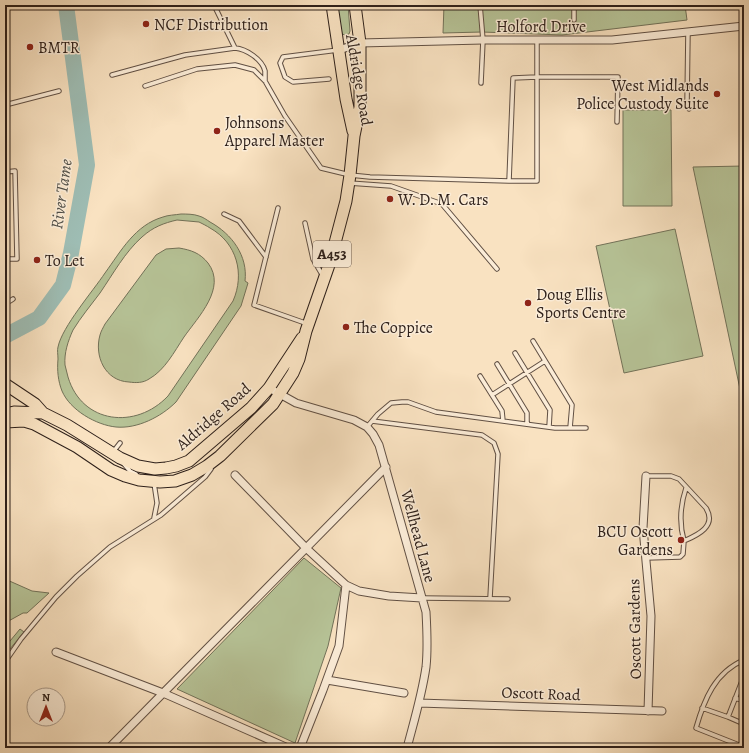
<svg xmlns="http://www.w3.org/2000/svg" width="749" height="753" viewBox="0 0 749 753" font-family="Alegreya,serif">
<rect width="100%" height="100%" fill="#f9e2c1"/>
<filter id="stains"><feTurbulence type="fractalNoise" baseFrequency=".005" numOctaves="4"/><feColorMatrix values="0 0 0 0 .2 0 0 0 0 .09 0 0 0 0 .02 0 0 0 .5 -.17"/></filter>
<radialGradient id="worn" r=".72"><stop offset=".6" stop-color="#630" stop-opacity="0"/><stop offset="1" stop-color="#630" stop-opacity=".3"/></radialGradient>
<!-- green -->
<path fill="#b7c498" stroke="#727259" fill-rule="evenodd" d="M 337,5 L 348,5 L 350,31 L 349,34 L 345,35 L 342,34 Z
M 444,5 L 685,5 L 687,20 L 562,35 L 482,32 L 443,33 Z
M 671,110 L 672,206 L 623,206 L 623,110 Z
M 744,166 L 744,408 L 693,167 Z
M 181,214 C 186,214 194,214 199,216 C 203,217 207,220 210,222 C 232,234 248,256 245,281 L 248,283 L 241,306 L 176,402 C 161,417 137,429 116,427 C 96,425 70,410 62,391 C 58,381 57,370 58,359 C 58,355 57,350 58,347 C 62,327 93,291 105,273 C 121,251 135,225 163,217 C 168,215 175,215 181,214 ZM 177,220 C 184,221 192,221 199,222 C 203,224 207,226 210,228 C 237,243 245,274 233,301 L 168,396 C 136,430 82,424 68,377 C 67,373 66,369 65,365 C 64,353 68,341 73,330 C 81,317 91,305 100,293 C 113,274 125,252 142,237 C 153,227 164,223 177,220 Z
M 675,229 L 703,356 L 624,373 L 596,246 Z
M 179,248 C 191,250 200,253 208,263 C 227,288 198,317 184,337 C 174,352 165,370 149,379 C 143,383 136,383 129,382 C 105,381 94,356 100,335 C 101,331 103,328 105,324 L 156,255 L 166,249 Z
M 304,558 L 341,588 L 328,646 L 295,743 L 177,689 Z
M 5,579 L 32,591 L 49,593 L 27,613 L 23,613 L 5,623 Z
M 20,629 L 24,632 L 5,655 L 5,647 Z"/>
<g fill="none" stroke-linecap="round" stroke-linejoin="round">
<!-- river -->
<path stroke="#9ebdb4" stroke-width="16" d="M 5,336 L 39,318 L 63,285 L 71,253 L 87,165 L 66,5"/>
<!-- lane casing -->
<g stroke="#615044" stroke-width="5.5">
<path id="lane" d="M 214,5 L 235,48 C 246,49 262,59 265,71 C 265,75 265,78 265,81
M 480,5 L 483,40 L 481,83
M 574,20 L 574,5
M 688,32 L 687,104 L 689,109
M 537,40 L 537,77 L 618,77 L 617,122
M 112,75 L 185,55 L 235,48
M 329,79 L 293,82 L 285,77 L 280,63 L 283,57 L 338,50
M 145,86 L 197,69 L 235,65 L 254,70 L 265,81 L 285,116 L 321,168 L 350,175 L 370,177 L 509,181 L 513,78 L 537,77 L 537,181 L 509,181
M 5,105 L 59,91
M 5,172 L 15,171 L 17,259 L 5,259
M 349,183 L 391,186 L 442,204 L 497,269
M 278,208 L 254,305 L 308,324
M 224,214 L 239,221 L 266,257
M 305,223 L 313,259 L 323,276
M 5,301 L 10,301 L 13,299
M 533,341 L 572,405 L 570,428
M 515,353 L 550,410 L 549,427
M 497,364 L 527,413 L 527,424
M 480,376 L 502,411 L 503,421
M 492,395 L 545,361
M 372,421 L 482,435 L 494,443 L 498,454 L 490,598
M 367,427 L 378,414 L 391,403 L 402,402 L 408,402 L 436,412 L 555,428 L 586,428
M 113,452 L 120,443
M 124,464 L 130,471 L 136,474
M 154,483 L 157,503 L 154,518
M 684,541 C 679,523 680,506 686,488
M 646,558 L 680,557 L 683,554 L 684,541 C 698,535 717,526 706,508 L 679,479 L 671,476 L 646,476
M 423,598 L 508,599
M 744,660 C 715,672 704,700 696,728 L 744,747
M 5,662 L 21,639 L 56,597 L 77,576 L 110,547 L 161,515 L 205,477 L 211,469
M 735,698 L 744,701
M 702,708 L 728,717 L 742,681 L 744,681
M 728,717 L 744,724"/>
</g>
<!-- street casing -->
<g stroke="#615044" stroke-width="9">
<path id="street" d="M 339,50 L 360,43 L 483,40 L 612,40 L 744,26
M 269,388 L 296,403 L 354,420 L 367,427 L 373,434 L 379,445 L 426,612 C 427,630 428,649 426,667 C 422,695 414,721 407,748
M 235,475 L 306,548 L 346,585 L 359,591 L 389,596 L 422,598
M 646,476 L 643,528 L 651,616 L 648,711
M 56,652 L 163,693 L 288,748
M 327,680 L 404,693
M 419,703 L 662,711
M 109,748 L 386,467
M 300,748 L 323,690 L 339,646 L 346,585"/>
</g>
<!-- primary casing -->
<g stroke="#2e201a" stroke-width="13">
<path id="primary" d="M 332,5 L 346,99 L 353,131
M 5,384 L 35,404 L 43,413 L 67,425 L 120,458 L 138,466 L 155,469 L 166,468 L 176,466 L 189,461 L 251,408 L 269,388 L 302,338
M 5,414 L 14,412 L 43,413
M 5,422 L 24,421 L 34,424 L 77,447 L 111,470 L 125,476 L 139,480 L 160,482 L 175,481 L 192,475 L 207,466 L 220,456 L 273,404 L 293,373 L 299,359 L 306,331 L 330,262 L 346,201 L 350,175 L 354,136 L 360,107 L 360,43 L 355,5"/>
</g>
<!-- lane -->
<use href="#lane" stroke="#fbecd7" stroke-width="3.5"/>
<!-- street -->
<use href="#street" stroke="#fbecd7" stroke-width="7"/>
<!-- primary -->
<use href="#primary" stroke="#f9e2c1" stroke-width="11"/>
</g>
<!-- markers -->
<g fill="#8f2418" stroke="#fbecd7" stroke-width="1.5">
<circle cx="146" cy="24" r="4"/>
<circle cx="30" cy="47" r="4"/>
<circle cx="717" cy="94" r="4"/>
<circle cx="217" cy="131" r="4"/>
<circle cx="390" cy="199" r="4"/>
<circle cx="37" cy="260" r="4"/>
<circle cx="528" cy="303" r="4"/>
<circle cx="346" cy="327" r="4"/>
<circle cx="681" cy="540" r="4"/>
</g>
<g text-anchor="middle" stroke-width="3" stroke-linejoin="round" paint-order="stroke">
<!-- shield labels -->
<rect fill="#fbecd7" stroke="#6c5d53" stroke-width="1" x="313" y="241" width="38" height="26" rx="3"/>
<g font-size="15" font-weight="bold" fill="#2e201a">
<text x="332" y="259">A453</text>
</g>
<!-- poi labels -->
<g font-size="16" fill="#2e201a" stroke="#fbecd7" text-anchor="start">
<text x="154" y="30">NCF Distribution</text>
<text x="38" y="53">BMTR</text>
<text x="709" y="91" text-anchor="end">West Midlands<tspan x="709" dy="18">Police Custody Suite</tspan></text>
<text x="225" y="128">Johnsons<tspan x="225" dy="18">Apparel Master</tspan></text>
<text x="398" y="205">W. D. M. Cars</text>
<text x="45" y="266">To Let</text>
<text x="536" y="300">Doug Ellis<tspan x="536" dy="18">Sports Centre</tspan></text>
<text x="354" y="333">The Coppice</text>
<text x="673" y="537" text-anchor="end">BCU Oscott<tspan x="673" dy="18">Gardens</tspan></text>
</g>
<!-- street labels -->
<g font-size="16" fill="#2e201a" stroke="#fbecd7">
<text x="541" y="32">Holford Drive</text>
<text transform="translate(360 80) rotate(80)" y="6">Aldridge Road</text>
<text transform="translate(213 416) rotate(-41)" y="6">Aldridge Road</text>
<text transform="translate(419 536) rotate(75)" y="6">Wellhead Lane</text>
<text transform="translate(634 629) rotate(-91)" y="6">Oscott Gardens</text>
<text transform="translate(541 693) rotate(2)" y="6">Oscott Road</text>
</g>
<!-- water labels -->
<g font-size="17" font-style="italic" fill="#504f48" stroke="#fbecd7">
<text transform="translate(61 194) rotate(-82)" y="6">River Tame</text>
</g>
</g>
<!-- margin -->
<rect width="749" height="753" fill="none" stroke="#f9e2c1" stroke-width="20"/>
<rect x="6" y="6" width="737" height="741" fill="none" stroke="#2e201a" stroke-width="2"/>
<rect x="10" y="10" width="729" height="733" fill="none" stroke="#2e201a"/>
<!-- north arrow -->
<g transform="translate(46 707)"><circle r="19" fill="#fbecd7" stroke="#a99a8b"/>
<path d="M0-3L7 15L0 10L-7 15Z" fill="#8f2418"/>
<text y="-6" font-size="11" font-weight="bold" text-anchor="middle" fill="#2e201a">N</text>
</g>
<rect width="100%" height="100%" filter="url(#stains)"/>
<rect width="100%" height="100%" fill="url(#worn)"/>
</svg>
